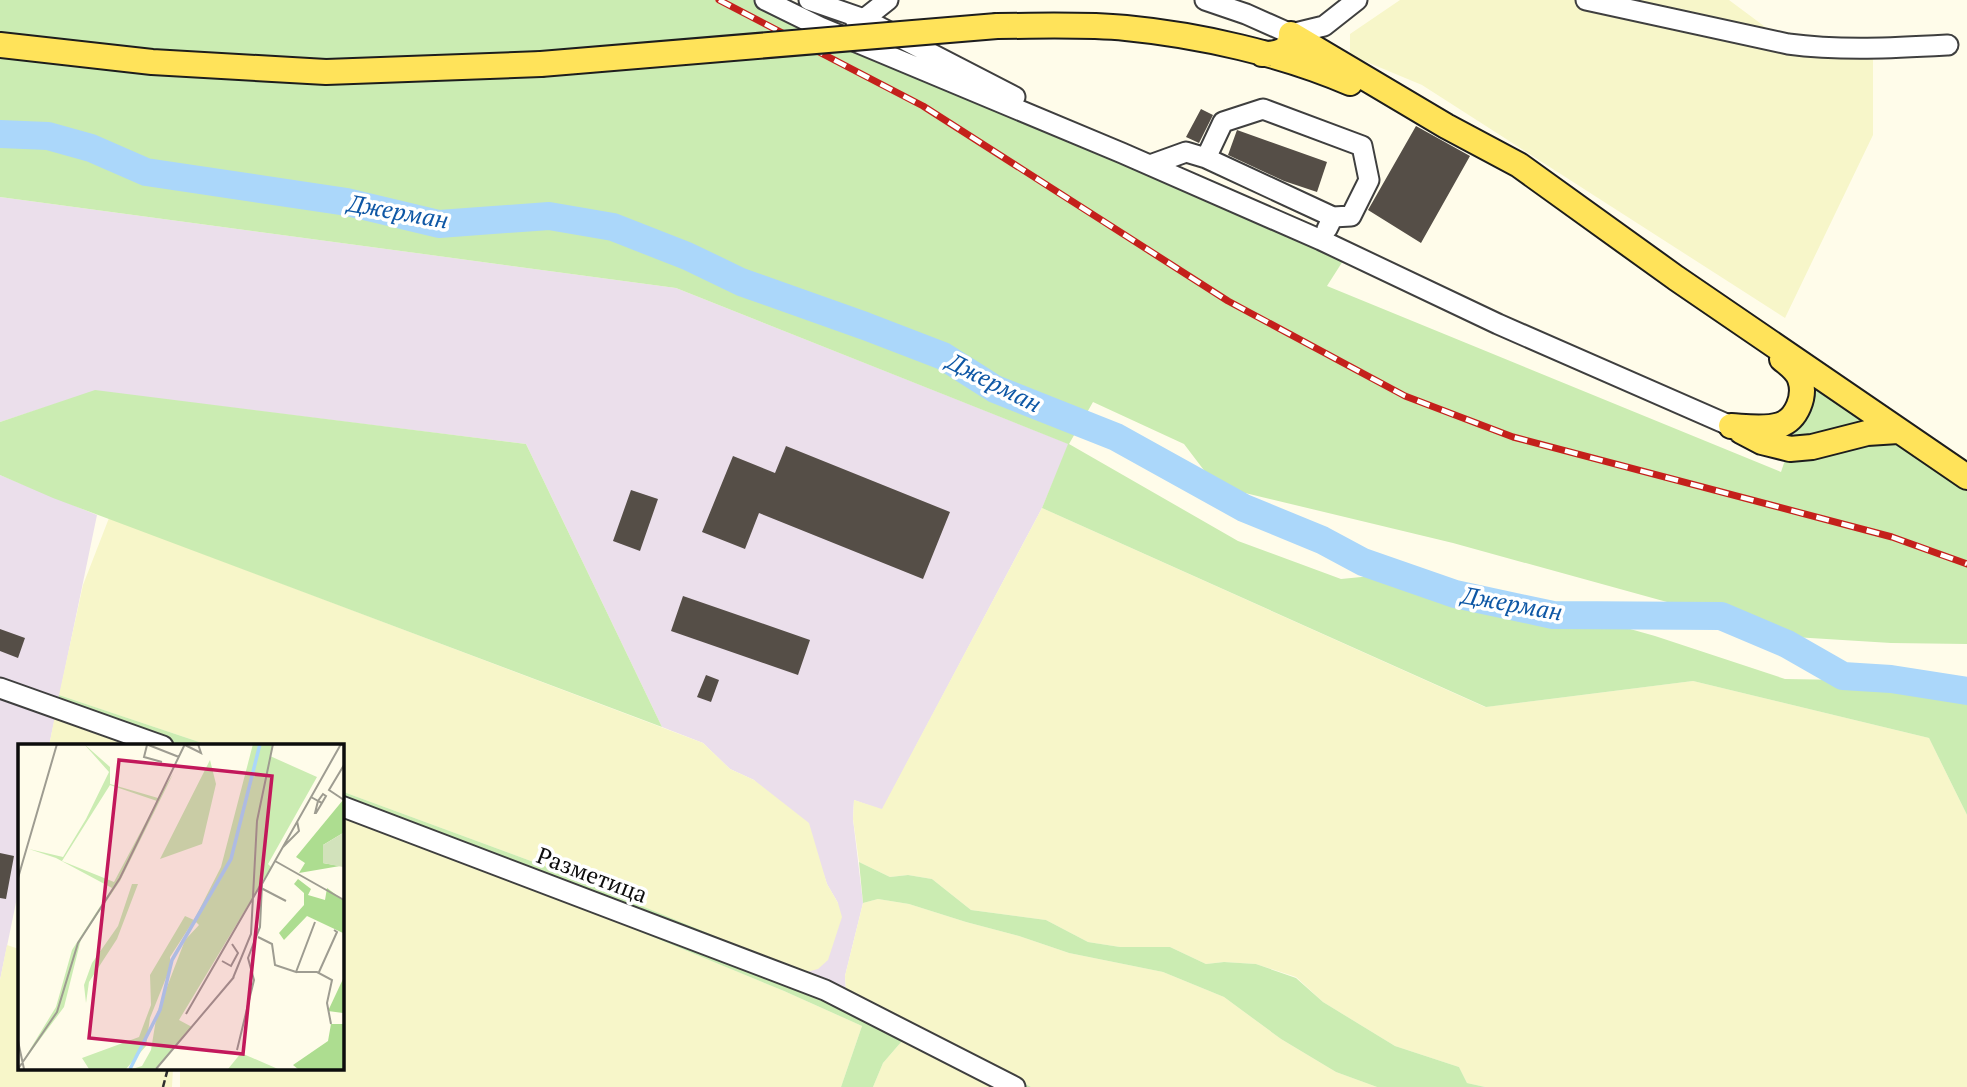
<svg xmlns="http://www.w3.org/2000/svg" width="1967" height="1087" viewBox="0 0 1967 1087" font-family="'PT Serif',serif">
<rect width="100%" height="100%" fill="#fffcea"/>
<!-- industrial -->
<path fill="#ebdfeb" d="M 0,197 L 676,288 L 1069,444 L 1042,508 L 882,810 L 854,800 L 853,819 L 863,903 L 845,976 L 846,990 L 803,973 L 838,903 L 827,884 L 818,857 L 754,780 L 730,769 L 703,743 L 662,727 L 526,444 L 95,391 L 0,422 Z
M 0,475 L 97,515 L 49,746 L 19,746 L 19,888 L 0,980 Z"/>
<!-- farmland -->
<path fill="#f7f6c9" d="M 1400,0 L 1729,0 L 1788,44 L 1873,49 L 1873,135 L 1785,318 L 1422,85 L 1350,55 L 1350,34 Z
M 1042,508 L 1485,707 L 1693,681 L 1929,738 L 1967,815 L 1967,1087 L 1485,1087 L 1467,1083 L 1459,1067 L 1395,1046 L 1323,1002 L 1296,977 L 1256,964 L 1224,962 L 1206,964 L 1170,947 L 1120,947 L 1088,942 L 1046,920 L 971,910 L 932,879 L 908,875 L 890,877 L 859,862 L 853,819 L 854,800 L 882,809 Z
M 109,518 L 703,743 L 730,769 L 754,780 L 809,823 L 827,884 L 838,903 L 842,917 L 828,960 L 818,969 L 803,973 L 547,867 L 341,791 L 341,746 L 211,746 L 59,695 L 83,585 Z
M 55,716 L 143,746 L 49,746 Z
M 341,817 L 469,861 L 784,991 L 862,1026 L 841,1087 L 180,1087 L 180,1068 L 341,1068 Z
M 878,899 L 909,904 L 966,922 L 1019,936 L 1069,953 L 1163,972 L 1224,997 L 1281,1039 L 1336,1072 L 1377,1087 L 1031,1087 L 846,990 L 845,976 L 863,903 Z
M 7,945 L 19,949 L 19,1068 L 173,1068 L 172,1087 L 0,1087 L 0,980 Z
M 902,1041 L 994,1087 L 873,1087 L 883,1063 Z"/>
<!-- green -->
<path fill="#cbecb2" d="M 0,0 L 765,0 L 1348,253 L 1327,286 L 1781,472 L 1814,373 L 1967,482 L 1967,644 L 1891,643 L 1747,634 L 1667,602 L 1453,543 L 1216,486 L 1184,444 L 1093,402 L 1069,444 L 1238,541 L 1341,579 L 1423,571 L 1655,636 L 1785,679 L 1967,682 L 1967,815 L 1929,738 L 1693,681 L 1486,707 L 1042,508 L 1068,444 L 676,288 L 0,197 Z
M 95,390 L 526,444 L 662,727 L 53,498 L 0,475 L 0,422 Z
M 59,695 L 211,746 L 143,746 L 55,716 Z
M 341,791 L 547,867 L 846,990 L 1031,1087 L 994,1087 L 902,1041 L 883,1063 L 873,1087 L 841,1087 L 862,1026 L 784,991 L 469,861 L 341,817 Z
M 859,862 L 890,877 L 908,875 L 932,879 L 971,910 L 1046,920 L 1088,942 L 1120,947 L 1170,947 L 1206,964 L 1224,962 L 1256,964 L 1296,978 L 1323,1002 L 1395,1046 L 1459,1067 L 1467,1083 L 1485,1087 L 1377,1087 L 1336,1072 L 1281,1039 L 1224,997 L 1163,972 L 1069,953 L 1019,936 L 966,922 L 909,904 L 878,899 L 863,903 Z"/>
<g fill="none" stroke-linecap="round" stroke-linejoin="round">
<!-- river -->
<path stroke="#abd7fa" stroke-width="28" d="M 0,134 L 48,136 L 91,148 L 146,172 L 347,202 L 439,224 L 549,216 L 613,227 L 687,256 L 741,282 L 865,326 L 943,356 L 995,389 L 1116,437 L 1244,508 L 1322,540 L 1363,562 L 1455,594 L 1553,615 L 1721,616 L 1787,644 L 1843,676 L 1891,679 L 1967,691"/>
</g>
<!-- building -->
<path fill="#554e47" d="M 1201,109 L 1213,115 L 1199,143 L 1186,137 Z
M 1416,126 L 1470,156 L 1421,243 L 1368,210 Z
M 1237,130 L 1327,162 L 1317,192 L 1284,181 L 1228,155 Z
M 786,446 L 950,512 L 923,579 L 759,513 L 745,549 L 702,532 L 733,456 L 775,473 Z
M 631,490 L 658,499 L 640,551 L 613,541 Z
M 683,596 L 810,640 L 798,675 L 671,631 Z
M 0,629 L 25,638 L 18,658 L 0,651 Z
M 706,675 L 719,680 L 711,702 L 697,697 Z
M 0,853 L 14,856 L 6,899 L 0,898 Z"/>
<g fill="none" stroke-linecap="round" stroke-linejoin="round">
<!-- minor casing -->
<g stroke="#3f3f3f" stroke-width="23">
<path id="minor" d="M 765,0 L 820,27 L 1122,153 L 1321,240 L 1498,324 L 1731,426
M 809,0 L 864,19 L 1015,97
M 1205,0 L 1246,14 L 1291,34 L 1324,26 L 1357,0
M 1586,0 L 1788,44 C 1841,51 1894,48 1948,45
M 856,22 L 864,19 L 888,0
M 1206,158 L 1223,122 L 1263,109 L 1362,146 L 1369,180 L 1351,216 L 1333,217
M 1150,165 L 1186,152 L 1206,158 L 1333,217 L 1327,229
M 0,688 L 163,746
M 341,806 L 825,990 L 1015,1087"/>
</g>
<!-- major casing -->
<g stroke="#1d1d1d" stroke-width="28">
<path id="major" d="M 997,26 C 1040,26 1084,24 1126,28 C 1199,35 1283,54 1350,83
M 0,45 L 152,62 L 326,72 L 541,64
M 1262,54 C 1277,54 1291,52 1291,34 L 1446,126 L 1519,165 L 1676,278 L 1967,477
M 1731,426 C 1747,427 1765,430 1780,425 C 1797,419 1806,396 1800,379 C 1797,370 1789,365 1782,359
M 1741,431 L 1762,442 L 1790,449 L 1812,447 L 1867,433 L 1898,431"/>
</g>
<!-- path -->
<path stroke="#2e2e2e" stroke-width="2.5" stroke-dasharray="7 3.5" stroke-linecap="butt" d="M 163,1087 L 168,1068"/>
<!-- minor -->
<use href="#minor" stroke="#fff" stroke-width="19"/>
<!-- major -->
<use href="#major" stroke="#ffe35a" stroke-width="24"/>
<!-- rail casing -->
<g stroke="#c4201b" stroke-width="7">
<path id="rail" d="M 719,0 L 923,106 L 1228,301 L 1405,396 L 1513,437 L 1892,537 L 1967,564"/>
</g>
<!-- rail -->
<use href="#rail" stroke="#fff" stroke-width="4.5" stroke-dasharray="13" stroke-linecap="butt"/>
<!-- major-bridge casing -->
<g stroke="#1d1d1d" stroke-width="28" stroke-linecap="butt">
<path id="major-bridge" d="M 541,64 L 997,26"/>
</g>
<!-- major-bridge -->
<use href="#major-bridge" stroke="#ffe35a" stroke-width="24"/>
</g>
<g text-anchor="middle" stroke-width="7" stroke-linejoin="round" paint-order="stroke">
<!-- street labels -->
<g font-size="23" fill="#0c0c0c" stroke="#fff">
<text transform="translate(592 875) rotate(21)" y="8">Разметица</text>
</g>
<!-- water labels -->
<g font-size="24" font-style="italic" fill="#0e57a5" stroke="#fff">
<text transform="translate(398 212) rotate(10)" y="8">Джерман</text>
<text transform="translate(994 383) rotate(27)" y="8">Джерман</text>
<text transform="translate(1512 604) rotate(10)" y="8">Джерман</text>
</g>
</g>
<!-- overview -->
<g transform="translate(18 744)">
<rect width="326" height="326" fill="#fffcea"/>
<path d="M 66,0 L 92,23 L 92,40 L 140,54 L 155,30 L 102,137 L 63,195 L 46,263 L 0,325 L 38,263 L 54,206 L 94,144 L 38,114 L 11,105 L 45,113 L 68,75 L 91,28 ZM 92,41 L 139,57 L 96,138 L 44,117 ZM 235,0 L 255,0 L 252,12 L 299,33 L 250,120 L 253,123 L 161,276 L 174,283 L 137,325 L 114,325 L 124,322 L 133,306 L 139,269 L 167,196 L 181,181 L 176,176 L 152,213 L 152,224 L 132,274 L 128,302 L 108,325 L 71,325 L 64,314 L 121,293 L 133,261 L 132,231 L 167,172 L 176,176 L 203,123 ZM 192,16 L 198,40 L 184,100 L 142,115 ZM 114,140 L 120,140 L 99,195 L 71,238 L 68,259 L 66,241 L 74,219 L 100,182 ZM 223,309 L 260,325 L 210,325 Z" fill="#cbecb2" fill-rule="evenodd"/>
<path d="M 325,56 L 325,89 L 305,101 L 305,119 L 322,122 L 281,129 L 287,119 L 278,113 ZM 280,135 L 293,145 L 290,151 L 307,156 L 309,144 L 325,156 L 325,189 L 289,172 L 266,196 L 261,189 L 286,161 L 286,149 L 276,140 ZM 325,235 L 325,269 L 310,267 ZM 313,280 L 325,280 L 325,325 L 280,325 L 275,321 L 310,297 Z" fill="#addd90"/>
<path d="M 325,89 L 325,123 L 305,119 L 305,101 Z" fill="#d2e2bb"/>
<path fill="none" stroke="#abd7fa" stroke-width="3.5" d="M 112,325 L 142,266 L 154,216 L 213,115 L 242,0"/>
<path fill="none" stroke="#9e9c91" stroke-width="2" d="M 128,0 L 161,13M 129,1 L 126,13 L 144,18M 167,1 L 183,9 L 180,0M 326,21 L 311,46 L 326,56M 293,53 L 300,57 L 297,69 L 298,69 L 304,59 L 308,52 L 305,50 L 300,57 L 304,59M 265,103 L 281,87 L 279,77M 257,117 L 326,156M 0,134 L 39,0M 243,144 L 268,157M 240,193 L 254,200 L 257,221 L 278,228 L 297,178M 204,217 L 213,222 L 220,209 L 214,200M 278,228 L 299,228 L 314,236 L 309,259 L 313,280M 301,228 L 319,188 L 316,186M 215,234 L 233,190 L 239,77 L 255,0M 168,270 L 243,140M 0,297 L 6,325M 219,306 L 236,236 L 230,214 L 242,183 L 244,140 L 323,0M 0,325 L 39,268 L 60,199 L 102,134 L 167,0M 138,325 L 216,233"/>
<path fill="#c2185b" fill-opacity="0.15" stroke="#c2185b" stroke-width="3.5" d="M 101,16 L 254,32 L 225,310 L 71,294 Z"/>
<rect width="326" height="326" fill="none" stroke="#0c0c0c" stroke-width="3.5"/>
</g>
</svg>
